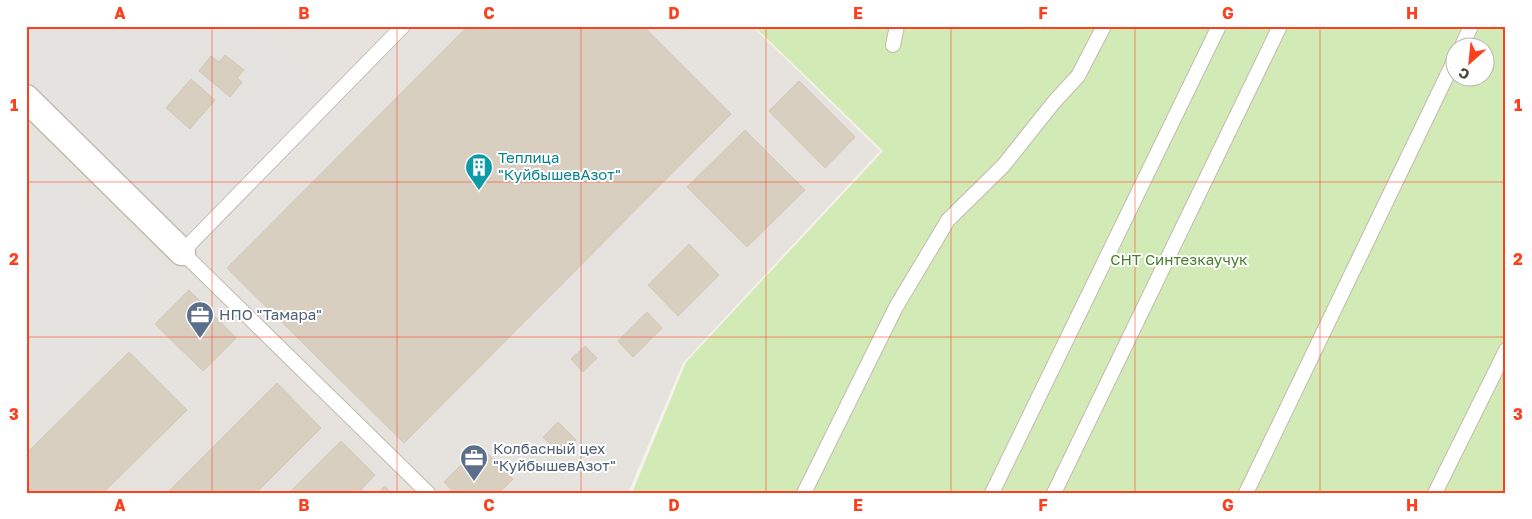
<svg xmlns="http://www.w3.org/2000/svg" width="1532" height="519" viewBox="0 0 1532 519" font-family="'Golos Text',sans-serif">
<rect width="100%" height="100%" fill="#f6f3ec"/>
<!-- industrial -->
<path fill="#e6e2dd" d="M 26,26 L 752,26 L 880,151 L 683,363 L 628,493 L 26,493 Z"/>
<!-- green -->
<path fill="#d2eab5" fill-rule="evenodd" d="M 754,26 L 1506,26 L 1506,493 L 632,493 L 686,362 L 883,151 ZM 1454,48 L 1484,48 L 1484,78 L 1454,78 Z"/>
<!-- parking -->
<path fill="#e5e3e0" d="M 26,26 L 264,26 L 342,106 L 198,255 L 26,83 Z
M 26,133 L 161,266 L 161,282 L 153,302 L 26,430 Z"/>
<!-- building -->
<path fill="#d8cfc1" stroke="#d3c7b4" d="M 468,26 L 643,26 L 731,114 L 404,443 L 227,268 Z
M 225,55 L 244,70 L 237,78 L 242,82 L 230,97 L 199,71 L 211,56 L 219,62 Z
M 191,79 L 215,100 L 190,129 L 166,108 Z
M 799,81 L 855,137 L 825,168 L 769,111 Z
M 745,130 L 805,190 L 747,247 L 687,187 Z
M 689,244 L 719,275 L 678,316 L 648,285 Z
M 189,290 L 236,338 L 203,371 L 155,324 Z
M 647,312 L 662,328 L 633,357 L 618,341 Z
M 585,346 L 597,358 L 583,372 L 571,359 Z
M 129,352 L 187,410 L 103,493 L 26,493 L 26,454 Z
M 277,383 L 321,428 L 256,493 L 167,493 Z
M 558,422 L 576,440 L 561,455 L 543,437 Z
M 341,441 L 375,475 L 358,493 L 289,493 Z
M 480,446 L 513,479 L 499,493 L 454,493 L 444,482 Z
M 385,486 L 391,493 L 378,493 Z"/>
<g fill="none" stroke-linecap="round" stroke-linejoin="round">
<!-- service casing -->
<g stroke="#c2bbae" stroke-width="16">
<path id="service" d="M 403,26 L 182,252 L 428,493
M 893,45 L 897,26
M 1461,48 L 1471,26
M 804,493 L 896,307 L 948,220 L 1003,166 L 1054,102 L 1078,76 L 1104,26
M 992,493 L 1219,26
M 1054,493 L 1280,26
M 1246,493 L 1454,61
M 1435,493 L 1506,350"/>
</g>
<!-- minor casing -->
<g stroke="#c2bbae" stroke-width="29">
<path id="minor" d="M 26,98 L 182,252"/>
</g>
<!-- service -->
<use href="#service" stroke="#fff" stroke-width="14"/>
<!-- minor -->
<use href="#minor" stroke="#fff" stroke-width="26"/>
</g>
<!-- grid -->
<path fill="none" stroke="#fc3f1d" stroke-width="1" stroke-opacity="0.55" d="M 212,26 L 212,493M 397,26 L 397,493M 581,26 L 581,493M 766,26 L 766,493M 951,26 L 951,493M 1135,26 L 1135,493M 1320,26 L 1320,493M 26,182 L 1506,182M 26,337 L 1506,337"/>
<!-- icons -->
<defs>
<g id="building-pin" transform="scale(1.4375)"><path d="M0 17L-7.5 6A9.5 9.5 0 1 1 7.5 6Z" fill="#0f9aa8" stroke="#fff"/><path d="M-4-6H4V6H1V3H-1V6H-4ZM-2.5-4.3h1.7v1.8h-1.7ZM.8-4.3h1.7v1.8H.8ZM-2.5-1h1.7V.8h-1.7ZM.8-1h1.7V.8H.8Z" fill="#fff"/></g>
<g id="office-pin" transform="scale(1.4375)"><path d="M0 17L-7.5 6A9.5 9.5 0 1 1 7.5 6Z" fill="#5c6f8a" stroke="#fff"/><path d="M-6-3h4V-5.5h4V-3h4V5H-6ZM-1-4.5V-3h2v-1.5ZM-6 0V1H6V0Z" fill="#fff"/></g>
</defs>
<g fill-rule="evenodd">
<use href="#building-pin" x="479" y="167"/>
<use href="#office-pin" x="200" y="315"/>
<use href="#office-pin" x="474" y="458"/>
</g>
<g text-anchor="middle" stroke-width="4" stroke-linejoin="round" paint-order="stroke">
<!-- culture labels -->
<g font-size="15" fill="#0d838f" stroke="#fff" text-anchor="start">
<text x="498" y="163">Теплица<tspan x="498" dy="17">"КуйбышевАзот"</tspan></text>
</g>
<!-- park labels -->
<g font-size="15" fill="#4a7f2a" stroke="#fff">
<text x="1179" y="265">СНТ Синтезкаучук</text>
</g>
<!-- service labels -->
<g font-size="15" fill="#4e5e75" stroke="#fff" text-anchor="start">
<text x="219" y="320">НПО "Тамара"</text>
<text x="493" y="454">Колбасный цех<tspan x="493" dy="17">"КуйбышевАзот"</tspan></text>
</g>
</g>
<!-- border -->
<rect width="1532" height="519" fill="none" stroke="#ffffff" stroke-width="55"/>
<!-- north arrow -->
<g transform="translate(1470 62) rotate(207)"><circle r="24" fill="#ffffff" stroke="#b7b4b0"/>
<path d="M0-4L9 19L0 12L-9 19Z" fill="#fc3f1d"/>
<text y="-8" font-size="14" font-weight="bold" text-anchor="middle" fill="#4b4439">С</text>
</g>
<rect x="28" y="28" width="1476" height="464" fill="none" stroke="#fc3f1d" stroke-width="2"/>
<g font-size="16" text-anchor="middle" font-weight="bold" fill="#fc3f1d">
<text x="120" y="19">A</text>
<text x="304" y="19">B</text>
<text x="489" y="19">C</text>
<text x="674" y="19">D</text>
<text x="858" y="19">E</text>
<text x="1043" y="19">F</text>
<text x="1228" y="19">G</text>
<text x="1412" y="19">H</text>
<text x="14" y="111">1</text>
<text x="1518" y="111">1</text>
<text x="14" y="265">2</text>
<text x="1518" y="265">2</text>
<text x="14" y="420">3</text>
<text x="1518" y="420">3</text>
<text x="120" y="511">A</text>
<text x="304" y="511">B</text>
<text x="489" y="511">C</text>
<text x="674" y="511">D</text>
<text x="858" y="511">E</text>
<text x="1043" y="511">F</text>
<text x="1228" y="511">G</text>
<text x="1412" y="511">H</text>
</g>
</svg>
